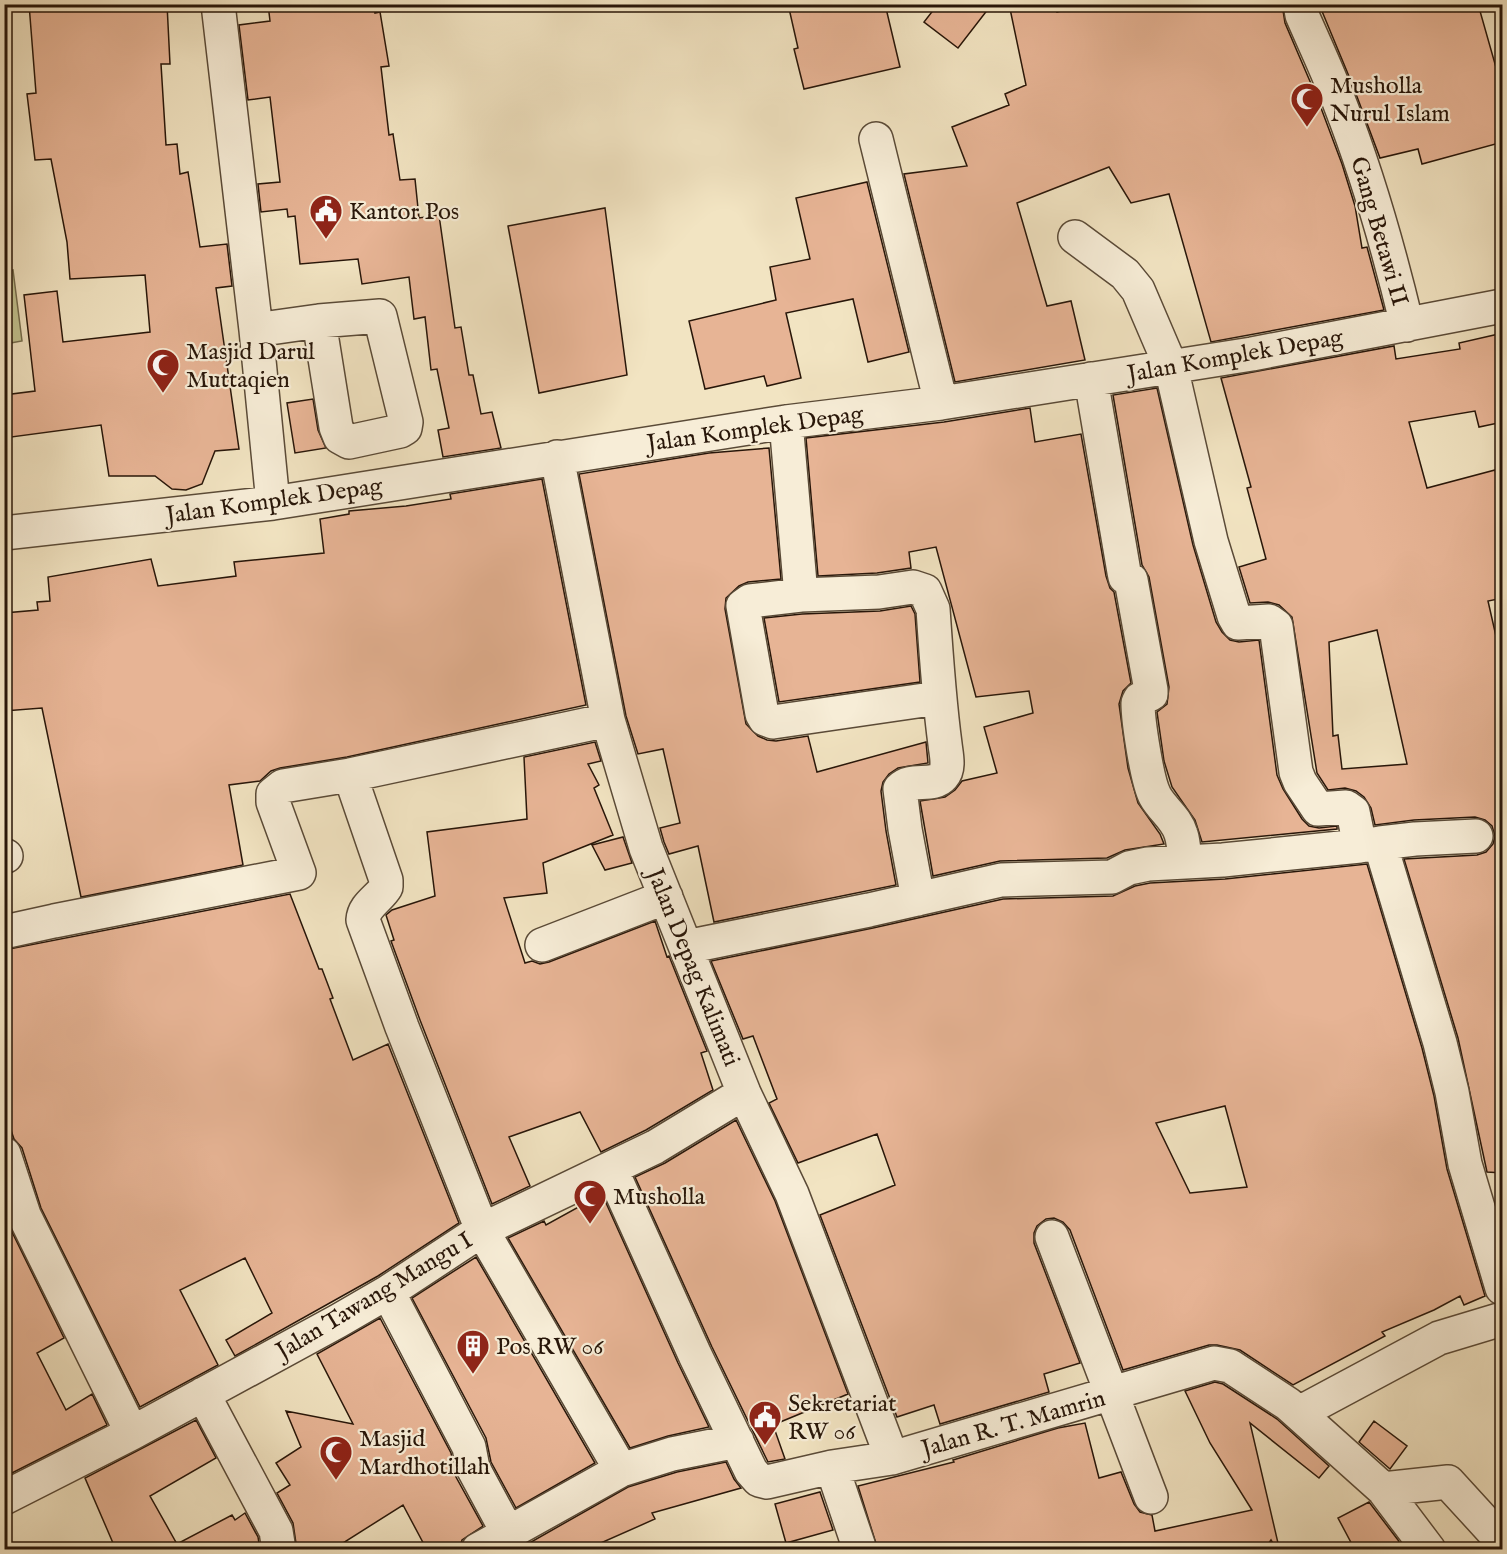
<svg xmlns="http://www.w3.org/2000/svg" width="1507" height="1554" viewBox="0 0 1507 1554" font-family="'IM FELL English',serif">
<rect width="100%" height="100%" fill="#f2e4c2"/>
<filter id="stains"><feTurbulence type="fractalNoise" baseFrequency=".00333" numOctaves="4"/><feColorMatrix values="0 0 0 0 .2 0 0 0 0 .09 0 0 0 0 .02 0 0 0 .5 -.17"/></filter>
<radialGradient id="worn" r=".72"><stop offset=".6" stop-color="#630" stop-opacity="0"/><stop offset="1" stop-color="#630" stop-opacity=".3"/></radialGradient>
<!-- green -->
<path fill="#c1c28f" stroke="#746c4c" stroke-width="1.5" d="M 13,270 L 22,341 L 5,344 L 5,272 Z"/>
<!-- building -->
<path fill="#e7b495" stroke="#281609" stroke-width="1.5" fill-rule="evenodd" d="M 29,4 L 167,4 L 170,64 L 161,64 L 166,145 L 177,144 L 180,174 L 188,172 L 200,247 L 227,244 L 232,286 L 216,288 L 239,449 L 215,451 L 202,484 L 186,490 L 172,489 L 155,476 L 109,476 L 101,425 L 4,438 L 4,395 L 35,391 L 24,295 L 57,291 L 63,342 L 150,332 L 145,275 L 70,279 L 67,242 L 51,159 L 35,160 L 27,94 L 36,93 Z
M 268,4 L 374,4 L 375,13 L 380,12 L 389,66 L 381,67 L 389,135 L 393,134 L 400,180 L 415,179 L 419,218 L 439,215 L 455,328 L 461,327 L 469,375 L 473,375 L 481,414 L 492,412 L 501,448 L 443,457 L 438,430 L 449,428 L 437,369 L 431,370 L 425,317 L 414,319 L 409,277 L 362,284 L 358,259 L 300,264 L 295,216 L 288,217 L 287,209 L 261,212 L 258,184 L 280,182 L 270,97 L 248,100 L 239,25 L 270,21 Z
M 788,4 L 885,4 L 900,67 L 804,89 L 794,49 L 798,48 Z
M 938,4 L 992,4 L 958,48 L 924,22 Z
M 1009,4 L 1055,4 L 1057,12 L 1087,4 L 1282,4 L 1285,23 L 1318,100 L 1342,164 L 1355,206 L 1362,248 L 1367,247 L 1384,310 L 1211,342 L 1169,194 L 1131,203 L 1109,167 L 1017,203 L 1047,306 L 1071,301 L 1085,360 L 955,382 L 904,174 L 967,166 L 952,127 L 1009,105 L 1005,94 L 1026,85 Z
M 1319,4 L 1478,4 L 1503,92 L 1503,142 L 1422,164 L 1418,149 L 1380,158 L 1353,86 Z
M 867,182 L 909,352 L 868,362 L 853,299 L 786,313 L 801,378 L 767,386 L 764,376 L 705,389 L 689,321 L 776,300 L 770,267 L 810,259 L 796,198 Z
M 605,208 L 627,375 L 539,393 L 508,226 Z
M 1503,333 L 1503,422 L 1479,427 L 1475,411 L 1409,422 L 1427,488 L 1495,470 L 1503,499 L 1503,598 L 1488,601 L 1503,667 L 1503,1173 L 1487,1172 L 1458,1038 L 1404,859 L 1477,855 L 1486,852 L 1493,844 L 1495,836 L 1492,826 L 1485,820 L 1475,817 L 1414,820 L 1375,825 L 1371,808 L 1364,797 L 1356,791 L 1345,788 L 1328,790 L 1317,773 L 1292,617 L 1279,605 L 1268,602 L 1250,603 L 1239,567 L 1266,559 L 1247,488 L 1251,487 L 1221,378 L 1394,346 L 1396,359 L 1460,349 L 1459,343 ZM 1377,630 L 1407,764 L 1342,769 L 1338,735 L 1333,736 L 1329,642 Z
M 1157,388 L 1193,545 L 1216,622 L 1222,632 L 1230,640 L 1239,642 L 1259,640 L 1277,775 L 1283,789 L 1302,819 L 1309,826 L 1319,828 L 1337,826 L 1337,829 L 1202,842 L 1195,820 L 1172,787 L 1164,761 L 1157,712 L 1167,704 L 1169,687 L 1149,577 L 1142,565 L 1113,395 Z
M 313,399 L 318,430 L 326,448 L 295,453 L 287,403 Z
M 1030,408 L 1035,442 L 1081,434 L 1106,576 L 1110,588 L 1114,592 L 1131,683 L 1123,691 L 1119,704 L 1128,768 L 1138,803 L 1160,834 L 1164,844 L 1125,850 L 1107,858 L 1000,861 L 933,876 L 920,801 L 945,797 L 955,790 L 962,781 L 997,773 L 984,727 L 1033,713 L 1029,691 L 976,697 L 936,547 L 909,552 L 911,568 L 877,573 L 818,576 L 806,438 L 944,422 Z
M 769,448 L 781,579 L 748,582 L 739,586 L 726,598 L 725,609 L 746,724 L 758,736 L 767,740 L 776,741 L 808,736 L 817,772 L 926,742 L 928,763 L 898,768 L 889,774 L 883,782 L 881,791 L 886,831 L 896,885 L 714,922 L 698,846 L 669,854 L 664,842 L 660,828 L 680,823 L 663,749 L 638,754 L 626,716 L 579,474 L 709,453 Z
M 542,479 L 586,705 L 347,757 L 280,768 L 271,771 L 260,781 L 229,785 L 243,865 L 81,897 L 42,708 L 4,711 L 4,613 L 38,610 L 37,602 L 50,601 L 48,577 L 151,559 L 158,586 L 236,576 L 234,562 L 324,553 L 320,519 L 349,514 L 349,511 L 406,506 L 451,499 L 450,494 Z
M 911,606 L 915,614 L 920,682 L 779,702 L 764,618 L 802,614 L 880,611 Z
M 595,742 L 601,761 L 588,764 L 599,785 L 594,788 L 613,835 L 543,863 L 547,893 L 504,898 L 525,963 L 532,961 L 540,964 L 549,962 L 655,921 L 667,957 L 669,956 L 707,1051 L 701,1053 L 713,1090 L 646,1130 L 601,1152 L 580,1112 L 509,1137 L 530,1186 L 492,1204 L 420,1020 L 391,941 L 394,940 L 386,915 L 392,910 L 435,896 L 427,832 L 527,819 L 524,757 Z
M 623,837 L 632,863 L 605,870 L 592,845 Z
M 1367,864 L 1422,1048 L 1434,1096 L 1447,1169 L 1485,1296 L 1464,1305 L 1460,1296 L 1434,1310 L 1382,1332 L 1385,1336 L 1293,1385 L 1240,1350 L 1217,1345 L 1209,1345 L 1123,1370 L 1070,1230 L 1063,1222 L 1054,1218 L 1046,1219 L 1037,1226 L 1034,1233 L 1034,1243 L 1080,1363 L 1044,1374 L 1049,1392 L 940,1424 L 934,1405 L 897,1417 L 820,1215 L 895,1185 L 877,1134 L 798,1163 L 769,1103 L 777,1099 L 753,1036 L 743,1039 L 711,961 L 873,928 L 1003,899 L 1113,896 L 1135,886 L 1150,883 L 1225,879 ZM 1225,1106 L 1247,1187 L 1190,1193 L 1156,1123 Z
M 290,894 L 319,969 L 322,969 L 333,998 L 330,999 L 353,1060 L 388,1044 L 459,1223 L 378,1276 L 235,1356 L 226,1340 L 272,1313 L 245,1258 L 180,1290 L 218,1365 L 140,1407 L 41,1208 L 22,1148 L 14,1139 L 4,1110 L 4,950 Z
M 736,1120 L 775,1201 L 848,1394 L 773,1425 L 785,1459 L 768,1462 L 712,1347 L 635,1177 L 665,1163 Z
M 602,1194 L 678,1363 L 709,1427 L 668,1436 L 630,1448 L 508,1238 L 544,1221 L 546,1225 Z
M 12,1232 L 64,1338 L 37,1353 L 66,1410 L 92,1394 L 107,1425 L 4,1477 L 4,1235 Z
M 476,1257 L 595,1463 L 516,1508 L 491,1462 L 486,1438 L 412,1298 Z
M 380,1318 L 451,1453 L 456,1477 L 483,1526 L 462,1540 L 459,1550 L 427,1550 L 403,1505 L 332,1550 L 297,1550 L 293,1523 L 277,1493 L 290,1485 L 276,1463 L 301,1447 L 286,1411 L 353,1424 L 317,1354 Z
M 1215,1382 L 1223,1384 L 1277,1419 L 1329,1466 L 1319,1478 L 1250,1423 L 1278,1543 L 1274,1545 L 1271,1540 L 1264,1550 L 878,1550 L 858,1486 L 954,1462 L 953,1460 L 1058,1428 L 1085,1423 L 1099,1478 L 1121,1472 L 1134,1504 L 1140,1512 L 1152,1515 L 1155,1531 L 1252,1510 L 1210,1443 L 1185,1391 Z
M 196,1420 L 216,1458 L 150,1496 L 177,1544 L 232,1515 L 235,1520 L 245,1513 L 258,1537 L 260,1550 L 116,1550 L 85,1478 Z
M 1374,1421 L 1407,1446 L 1390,1469 L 1359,1442 Z
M 726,1462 L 734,1479 L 741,1488 L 652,1513 L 655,1519 L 585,1550 L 517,1550 L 628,1487 L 677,1472 Z
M 820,1492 L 833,1530 L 786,1543 L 775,1504 Z
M 1369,1502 L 1398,1540 L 1403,1550 L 1355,1550 L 1338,1518 Z"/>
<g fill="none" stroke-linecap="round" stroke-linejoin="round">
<!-- minor casing -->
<g stroke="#5a4a37" stroke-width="36">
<path id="minor" d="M 218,4 L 256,330 L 273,503
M 1300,4 L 1302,15 C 1315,45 1329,74 1340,104 C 1368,176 1389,250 1407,325
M 876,139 L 941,403
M 1075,237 L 1125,274 L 1138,290 L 1171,367 L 1211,541 L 1234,616 L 1238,623 L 1269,621 L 1276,626 L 1296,772 L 1300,782 L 1318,809 L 1346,807 L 1353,812 L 1360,846 L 1380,843 L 1440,1043 L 1452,1092 L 1465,1164 L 1502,1288
M 256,330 L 319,321 L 380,316 L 406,422 L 405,428 L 400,431 L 349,442 L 340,437 L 336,427 L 319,321
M 1091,379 L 1124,572 L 1125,577 L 1131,580 L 1151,690 L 1151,694 L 1140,699 L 1138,703 C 1138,721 1147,781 1155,796 C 1162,809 1177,819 1181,834 C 1184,843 1184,853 1185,862
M 786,422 L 801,595 L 750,601 L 743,606 L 762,714 L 765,719 L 773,722 L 938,698
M 557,457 L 608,720 L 646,848 L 744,1093 L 792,1194 L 892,1458
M 4,533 L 273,503 L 786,422 L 941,403 L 1252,354 L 1502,306
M 801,595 L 879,592 L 913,587 L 925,591 L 933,609 C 936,654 939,699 945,744 C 946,754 950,768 943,776 C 933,788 911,777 900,789 L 905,829 L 918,899
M 350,775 L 386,880 L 386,887 C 379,899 364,905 363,920 L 402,1027 L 482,1230 L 621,1470
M 1380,843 L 1415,839 L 1476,836
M 4,856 L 6,856
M 4,932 L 54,921 L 299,873 L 273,802 L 273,794 L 283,786 L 350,775 L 608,720
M 542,945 L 666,897
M 686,947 L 869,910 L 1001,880 L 1112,877 L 1129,868 L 1148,864 L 1223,860 L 1360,846
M 4,1154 L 24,1215 L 132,1433
M 611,1169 L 695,1355 L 751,1471 L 759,1480 L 767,1482 L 832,1467 L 892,1458 L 1214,1363 L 1230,1366 L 1288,1404 L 1383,1489 L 1429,1550
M 1052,1237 L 1151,1497
M 388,1292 L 469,1447 L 473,1468 L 508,1533
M 203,1394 L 276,1531 L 279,1550
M 1299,1413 L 1439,1338 L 1502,1319
M 832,1467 L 860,1550
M 1383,1489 L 1448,1482 L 1502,1541
M 4,1498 L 132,1433 L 338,1321 L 388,1292 L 482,1230 L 655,1147 L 744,1093
M 478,1550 L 621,1470 L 672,1454 L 737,1441"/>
</g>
<!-- minor -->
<use href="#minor" stroke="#f7edd7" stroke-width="33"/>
</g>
<!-- icons -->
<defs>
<g id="mosque-pin" transform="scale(1.725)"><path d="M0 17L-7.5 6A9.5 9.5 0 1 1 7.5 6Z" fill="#8f2418" stroke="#f7edd7"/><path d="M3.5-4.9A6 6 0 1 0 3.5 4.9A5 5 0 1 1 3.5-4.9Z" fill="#fff"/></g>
<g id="civic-pin" transform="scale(1.725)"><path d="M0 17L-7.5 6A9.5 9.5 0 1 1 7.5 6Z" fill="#8f2418" stroke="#f7edd7"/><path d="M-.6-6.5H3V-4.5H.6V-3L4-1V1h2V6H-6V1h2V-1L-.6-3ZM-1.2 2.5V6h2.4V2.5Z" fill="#fff"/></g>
<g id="building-pin" transform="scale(1.725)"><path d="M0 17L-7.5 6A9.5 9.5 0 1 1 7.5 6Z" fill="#8f2418" stroke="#f7edd7"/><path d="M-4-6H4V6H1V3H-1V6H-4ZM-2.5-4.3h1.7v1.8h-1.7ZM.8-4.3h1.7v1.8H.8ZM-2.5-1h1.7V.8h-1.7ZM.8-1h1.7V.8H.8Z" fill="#fff"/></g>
</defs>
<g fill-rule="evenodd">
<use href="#mosque-pin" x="1307" y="99"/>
<use href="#civic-pin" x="326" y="211"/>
<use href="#mosque-pin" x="163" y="365"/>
<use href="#mosque-pin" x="590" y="1196"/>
<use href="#building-pin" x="473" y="1346"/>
<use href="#civic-pin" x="765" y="1417"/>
<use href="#mosque-pin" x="336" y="1452"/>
</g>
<g text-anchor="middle" stroke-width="4.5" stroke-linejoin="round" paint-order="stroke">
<!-- poi labels -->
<g font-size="24" fill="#281609" stroke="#f7edd7" text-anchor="start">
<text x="1330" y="93">Musholla<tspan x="1330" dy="28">Nurul Islam</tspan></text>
<text x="349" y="219">Kantor Pos</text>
<text x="186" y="359">Masjid Darul<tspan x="186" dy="28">Muttaqien</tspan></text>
<text x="613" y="1204">Musholla</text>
<text x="496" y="1354">Pos RW 06</text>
<text x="788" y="1411">Sekretariat<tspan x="788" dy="28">RW 06</tspan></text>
<text x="359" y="1446">Masjid<tspan x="359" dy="28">Mardhotillah</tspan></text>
</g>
<!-- street labels -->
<g font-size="24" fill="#281609" stroke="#f7edd7">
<text transform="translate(1380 231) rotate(74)" y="8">Gang Betawi II</text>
<text transform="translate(1235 355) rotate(-10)" y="8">Jalan Komplek Depag</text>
<text transform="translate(755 428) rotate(-8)" y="8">Jalan Komplek Depag</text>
<text transform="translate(274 500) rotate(-8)" y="8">Jalan Komplek Depag</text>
<text transform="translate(694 967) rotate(68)" y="8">Jalan Depag Kalimati</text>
<text transform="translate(374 1295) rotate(-31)" y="8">Jalan Tawang Mangu I</text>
<text transform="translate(1013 1423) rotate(-16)" y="8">Jalan R. T. Mamrin</text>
</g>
</g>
<!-- margin -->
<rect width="1507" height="1554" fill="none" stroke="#f2e4c2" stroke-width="24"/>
<rect x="6" y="6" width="1495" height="1542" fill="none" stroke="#281609" stroke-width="3"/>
<rect x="12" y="12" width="1483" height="1530" fill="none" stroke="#281609" stroke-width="1.5"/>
<rect width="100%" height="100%" filter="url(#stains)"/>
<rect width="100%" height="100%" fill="url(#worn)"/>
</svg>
